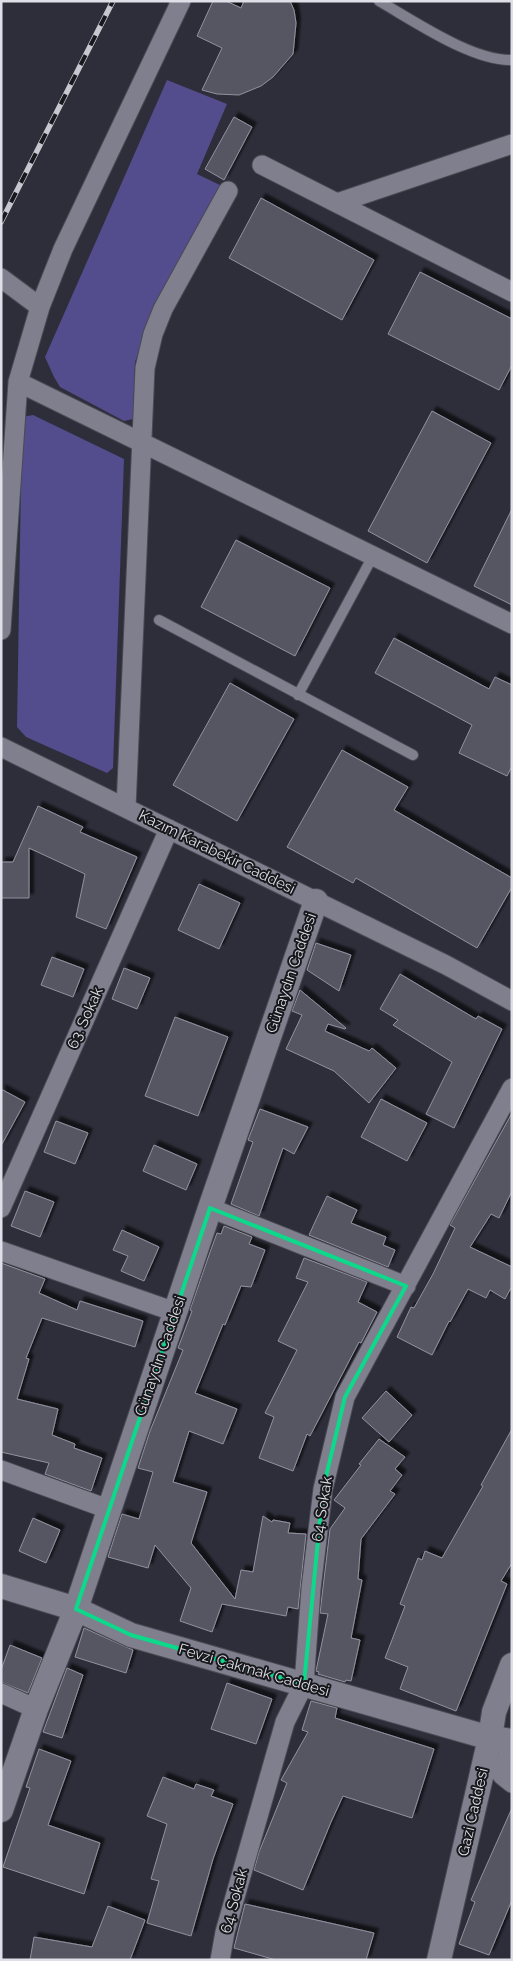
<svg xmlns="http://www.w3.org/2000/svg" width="513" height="1961" viewBox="0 0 513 1961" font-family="Raleway,sans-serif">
<defs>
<filter id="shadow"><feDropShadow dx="4.5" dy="-4.5" stdDeviation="1" flood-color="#0009"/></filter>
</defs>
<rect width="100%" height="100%" fill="#2e2e3a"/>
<!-- green -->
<path fill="#534c8d" d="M 167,80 L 227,104 L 197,174 L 222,186 L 151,320 L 135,362 L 133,419 L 124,421 L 60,387 L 54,377 L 45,357 Z
M 33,415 L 124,459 L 113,768 L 107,773 L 26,737 L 17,727 L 22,417 Z"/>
<!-- building -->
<path fill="#565663" stroke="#9191a0" filter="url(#shadow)" d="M 213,1 L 226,1 L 241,8 L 244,1 L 290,1 L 294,10 L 296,23 L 293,54 L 273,77 L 261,86 L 239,95 L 217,94 L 202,90 L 222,48 L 197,36 Z
M 234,117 L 252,127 L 224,180 L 205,169 Z
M 261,198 L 374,260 L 342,320 L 229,258 Z
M 420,272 L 512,319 L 512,365 L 499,390 L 388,334 Z
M 432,411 L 491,443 L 427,563 L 368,531 Z
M 512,509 L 512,605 L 474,586 Z
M 236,540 L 330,588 L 295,656 L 201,607 Z
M 394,638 L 489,689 L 495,677 L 512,685 L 512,766 L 507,776 L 459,753 L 472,725 L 375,673 Z
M 230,683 L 294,719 L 237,821 L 173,785 Z
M 342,750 L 408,787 L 394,810 L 512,878 L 512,887 L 477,948 L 356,878 L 353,883 L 287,847 Z
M 38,806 L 83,827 L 80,832 L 137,857 L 106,929 L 76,917 L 85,874 L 29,848 L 29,898 L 1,898 L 1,862 L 13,862 Z
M 199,884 L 240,903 L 219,949 L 178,930 Z
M 316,943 L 351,955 L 339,991 L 307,970 Z
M 52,957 L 84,969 L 73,997 L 41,985 Z
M 124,968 L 150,978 L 137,1009 L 112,999 Z
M 400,974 L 476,1019 L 478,1016 L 502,1029 L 454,1128 L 426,1114 L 452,1062 L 393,1025 L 398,1020 L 380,1009 Z
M 300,990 L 346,1028 L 345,1029 L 328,1024 L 325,1031 L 369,1051 L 372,1048 L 396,1068 L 369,1103 L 334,1071 L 286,1049 L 302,1015 L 292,1011 Z
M 175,1017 L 228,1037 L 198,1116 L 145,1096 Z
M 1,1089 L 25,1102 L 1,1146 Z
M 381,1099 L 427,1123 L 407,1161 L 361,1137 Z
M 260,1109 L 308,1127 L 294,1154 L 283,1148 L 259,1216 L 231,1204 L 253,1142 L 248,1140 Z
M 512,1113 L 512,1191 L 499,1218 L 491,1214 L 470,1247 L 512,1267 L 512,1286 L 505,1299 L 490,1290 L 486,1298 L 468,1289 L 450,1322 L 449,1321 L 432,1355 L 397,1337 L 411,1307 L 414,1308 L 433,1274 L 455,1228 L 450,1225 Z
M 56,1121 L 88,1133 L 75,1164 L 44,1152 Z
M 154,1145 L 197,1164 L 186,1190 L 143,1171 Z
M 25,1191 L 54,1202 L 40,1237 L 11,1226 Z
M 327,1196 L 357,1210 L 351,1223 L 386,1237 L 383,1245 L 395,1250 L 388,1267 L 309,1235 Z
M 224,1226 L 252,1237 L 249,1244 L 265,1250 L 251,1287 L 241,1286 L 225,1325 L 223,1324 L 195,1393 L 237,1409 L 223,1444 L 189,1431 L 173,1482 L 207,1492 L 191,1543 L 235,1599 L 241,1570 L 253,1572 L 263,1516 L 272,1522 L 273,1520 L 290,1523 L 288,1533 L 306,1534 L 298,1609 L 288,1607 L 286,1616 L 222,1604 L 212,1632 L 180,1621 L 191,1588 L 155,1545 L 148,1568 L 108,1557 L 122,1514 L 139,1519 L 153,1472 L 138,1468 L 150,1431 L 183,1350 L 178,1348 L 192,1311 L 190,1310 L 209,1255 L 217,1233 L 221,1234 Z
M 122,1230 L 159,1247 L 144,1281 L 121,1271 L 128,1256 L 113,1250 Z
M 304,1258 L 367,1282 L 358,1302 L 377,1312 L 361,1343 L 359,1342 L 310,1436 L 307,1434 L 293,1471 L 259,1458 L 274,1417 L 265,1413 L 297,1350 L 278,1341 L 308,1282 L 296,1278 Z
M 1,1263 L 45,1279 L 39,1293 L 77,1310 L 80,1301 L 143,1321 L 135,1347 L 42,1318 L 26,1358 L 29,1359 L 17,1399 L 58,1409 L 52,1435 L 75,1444 L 74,1448 L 102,1458 L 91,1491 L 45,1474 L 49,1463 L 1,1452 Z
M 386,1391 L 412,1415 L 389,1442 L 362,1418 Z
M 512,1429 L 512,1563 L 501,1581 L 507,1584 L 456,1711 L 400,1689 L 408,1667 L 385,1658 L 405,1606 L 400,1604 L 418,1558 L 422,1560 L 425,1551 L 442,1558 L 483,1486 L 481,1485 Z
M 379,1439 L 405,1457 L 395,1469 L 402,1475 L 390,1491 L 395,1494 L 361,1539 L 358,1579 L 362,1580 L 351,1638 L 360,1640 L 351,1681 L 346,1680 L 345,1682 L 318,1674 L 319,1672 L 316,1671 L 328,1614 L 320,1613 L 330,1529 L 345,1508 L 334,1500 L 361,1465 L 359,1464 Z
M 33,1518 L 60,1530 L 46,1563 L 19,1551 Z
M 84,1628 L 133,1650 L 126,1673 L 75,1657 Z
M 10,1645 L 42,1658 L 28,1693 L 1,1682 L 1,1670 Z
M 67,1668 L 83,1675 L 62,1738 L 43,1732 Z
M 227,1683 L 272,1699 L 256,1744 L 211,1729 Z
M 311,1701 L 337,1708 L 335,1718 L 434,1749 L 412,1818 L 343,1796 L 331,1822 L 303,1890 L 254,1870 L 259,1852 L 287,1783 L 281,1780 L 308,1732 L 302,1730 Z
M 39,1749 L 71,1761 L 48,1825 L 100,1843 L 84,1894 L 3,1867 L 30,1788 L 26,1787 Z
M 163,1777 L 194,1789 L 196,1784 L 214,1790 L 211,1796 L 233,1804 L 213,1859 L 191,1936 L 147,1923 L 159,1881 L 151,1879 L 167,1824 L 147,1816 Z
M 512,1808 L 512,1900 L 489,1955 L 459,1944 L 475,1902 L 471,1900 Z
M 245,1904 L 374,1933 L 366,1960 L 276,1960 L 234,1948 Z
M 108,1906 L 145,1920 L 130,1960 L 30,1960 L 34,1937 L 92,1947 Z"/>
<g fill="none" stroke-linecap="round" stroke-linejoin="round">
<!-- service casing -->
<g stroke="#4a4a54" stroke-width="12">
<path id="service" d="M 379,1 C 414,21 472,61 512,60
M 159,620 L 413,755
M 298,695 L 373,556"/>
</g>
<!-- minor casing -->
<g stroke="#4a4a54" stroke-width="21">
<path id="minor" d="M 262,165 L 512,292
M 337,203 L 512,144
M 1,278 L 40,307
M 18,382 L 512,624
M 1,630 L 18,382 L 40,307 L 63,249 L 181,1
M 1,747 L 446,965 L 512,1001
M 126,808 L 145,368 L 153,334 L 163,309 L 228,191
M 1,1208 L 169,829
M 210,1208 L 406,1286
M 1,1251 L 175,1312
M 1,1470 L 108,1509
M 1,1693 L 36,1709
M 512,1742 L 502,1775 L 512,1783
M 220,1960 L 225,1932 L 285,1722 L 304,1684 L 311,1589 L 323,1489 L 345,1397 L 512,1088"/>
</g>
<!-- tertiary casing -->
<g stroke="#4a4a54" stroke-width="26">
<path id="tertiary" d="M 1,1586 L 76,1609 L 131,1635 L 490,1738 L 512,1741
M 1,1810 L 36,1709 L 76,1609 L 210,1208 L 316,901
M 439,1960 L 490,1738 L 494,1712 L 512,1665"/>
</g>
<!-- service -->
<use href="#service" stroke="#7f7f8e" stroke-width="10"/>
<!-- minor -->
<use href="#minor" stroke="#7f7f8e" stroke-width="19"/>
<!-- tertiary -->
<use href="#tertiary" stroke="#7f7f8e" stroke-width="24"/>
<!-- rail casing -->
<g stroke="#c7c7d0" stroke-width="5.5">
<path id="rail" d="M 1,222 L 113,1"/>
</g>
<!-- rail -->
<use href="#rail" stroke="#17171c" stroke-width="4" stroke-dasharray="11" stroke-linecap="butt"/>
</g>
<!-- marked area -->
<path fill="none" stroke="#0cd98a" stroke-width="4" stroke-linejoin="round" d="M 210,1208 L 406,1286 L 345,1397 L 323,1489 L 304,1684 L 131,1635 L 76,1609 Z"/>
<g text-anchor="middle" stroke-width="4" stroke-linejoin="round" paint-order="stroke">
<!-- street labels -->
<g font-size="15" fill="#dfdfe7" stroke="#17171c">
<text transform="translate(217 852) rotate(26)" y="5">Kazım Karabekir Caddesi</text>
<text transform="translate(291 973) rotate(-71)" y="5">Günaydın Caddesi</text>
<text transform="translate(85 1018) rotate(-66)" y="5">63. Sokak</text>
<text transform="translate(160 1356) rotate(-71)" y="5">Günaydın Caddesi</text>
<text transform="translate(322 1509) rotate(-81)" y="5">64. Sokak</text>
<text transform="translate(254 1670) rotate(16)" y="5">Fevzi Çakmak Caddesi</text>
<text transform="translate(473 1812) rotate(-77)" y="5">Gazi Caddesi</text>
<text transform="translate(234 1901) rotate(-75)" y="5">64. Sokak</text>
</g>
</g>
<!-- border -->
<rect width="513" height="1961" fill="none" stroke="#dfdfe7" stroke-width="5"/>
</svg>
